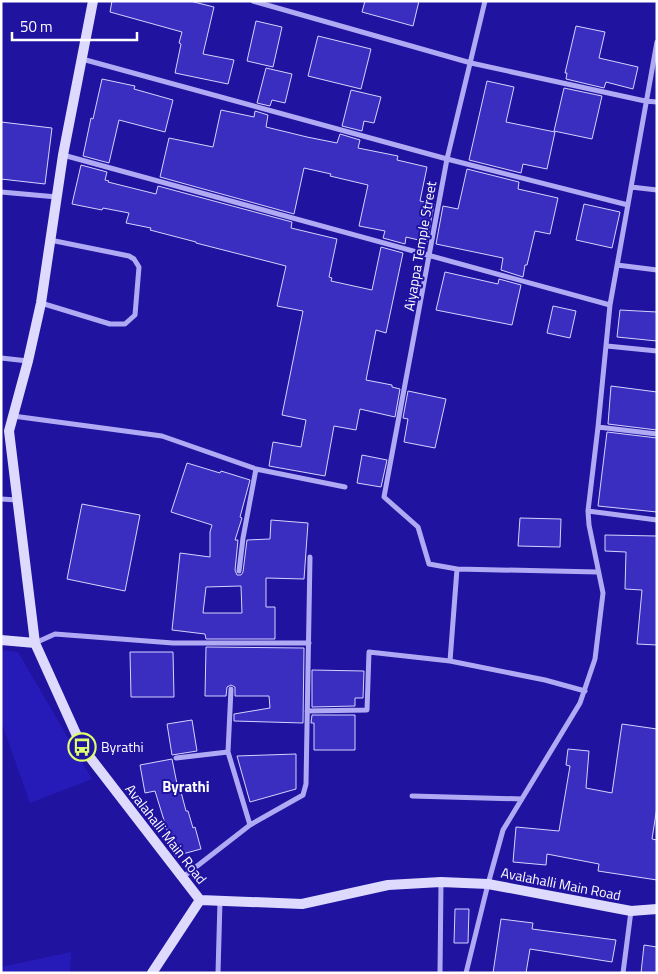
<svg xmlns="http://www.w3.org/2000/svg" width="658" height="974" viewBox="0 0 658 974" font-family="'Titillium Web',sans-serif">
<rect width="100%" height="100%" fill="#1f139f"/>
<!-- green -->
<path fill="#261bb9" d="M 1,650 L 18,652 L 92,779 L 30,803 L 1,721 Z
M 71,952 L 70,973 L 1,973 L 1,967 Z"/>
<!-- building -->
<path fill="#3a2ec1" stroke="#d6d3fe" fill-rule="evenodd" d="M 112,1 L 190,1 L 214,7 L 203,54 L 234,60 L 228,84 L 175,73 L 181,44 L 179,43 L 182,32 L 110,12 Z
M 365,1 L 419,1 L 413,26 L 362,12 Z
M 256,21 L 282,27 L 273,67 L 247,61 Z
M 576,26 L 605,32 L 599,58 L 638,67 L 633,89 L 606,82 L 604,88 L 566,79 L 567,73 L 565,73 Z
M 318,36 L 371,49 L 361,89 L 308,76 Z
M 266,68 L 292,74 L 285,103 L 272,100 L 270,106 L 257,103 Z
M 102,79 L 135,86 L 134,89 L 173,100 L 165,132 L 119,120 L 109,163 L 83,156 L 91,118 L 93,119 Z
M 487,81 L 514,87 L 506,122 L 555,132 L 547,169 L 523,164 L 521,173 L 469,160 Z
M 564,88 L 602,96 L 592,139 L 554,131 Z
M 351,90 L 381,97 L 374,123 L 364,121 L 362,131 L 342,126 Z
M 221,110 L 254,117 L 255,111 L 268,115 L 266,127 L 307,137 L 337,143 L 340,134 L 360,140 L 358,148 L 398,156 L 397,160 L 427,167 L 420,201 L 434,204 L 427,242 L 406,237 L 405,244 L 383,238 L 385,231 L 359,226 L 368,185 L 330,176 L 331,174 L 304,168 L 294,214 L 160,177 L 169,138 L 213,147 Z
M 1,122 L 52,128 L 45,184 L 1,179 Z
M 81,165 L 107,172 L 105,180 L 109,181 L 108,182 L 156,194 L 158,186 L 292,222 L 291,228 L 337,239 L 329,277 L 332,278 L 331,281 L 372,290 L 381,247 L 403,253 L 386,333 L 376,330 L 366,380 L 392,385 L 392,387 L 400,389 L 395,417 L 360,409 L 356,430 L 334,426 L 325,476 L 269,466 L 273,442 L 301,447 L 306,420 L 282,415 L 303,311 L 277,306 L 286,266 L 196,243 L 196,242 L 150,230 L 151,228 L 126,223 L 129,213 L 103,208 L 102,210 L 72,204 Z
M 467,169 L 519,182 L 518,189 L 558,198 L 550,234 L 535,231 L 527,265 L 525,265 L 523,277 L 501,270 L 503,258 L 436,244 L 443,206 L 458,209 Z
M 584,204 L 620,212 L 612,248 L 576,240 Z
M 445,272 L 498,284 L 499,279 L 521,285 L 512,325 L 436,310 Z
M 553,306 L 576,311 L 570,338 L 547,333 Z
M 620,310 L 657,312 L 657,341 L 617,337 Z
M 611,386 L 657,392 L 657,430 L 608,424 Z
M 408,391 L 446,399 L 435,448 L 404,442 L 408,419 L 403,418 Z
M 607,432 L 657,438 L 657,512 L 598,506 Z
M 362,455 L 387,460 L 381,487 L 357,483 Z
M 187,463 L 220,473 L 221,471 L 250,480 L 240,517 L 242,518 L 235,540 L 238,540 L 235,570 L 237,575 L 241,575 L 243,572 L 247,540 L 270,539 L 271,520 L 308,523 L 304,579 L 266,578 L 266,607 L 275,607 L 275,639 L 206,639 L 205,634 L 172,630 L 180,553 L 210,557 L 210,532 L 212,525 L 171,512 ZM 241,586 L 242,613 L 203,613 L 206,587 Z
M 82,504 L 140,515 L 125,591 L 67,579 Z
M 520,518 L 561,519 L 560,547 L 518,546 Z
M 605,535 L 657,536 L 657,645 L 637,644 L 642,590 L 625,589 L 626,552 L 605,551 Z
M 206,647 L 304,648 L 303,723 L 234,721 L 234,714 L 270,708 L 269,696 L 235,696 L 235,687 L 231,685 L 227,687 L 226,696 L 205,696 Z
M 130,652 L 173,652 L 174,697 L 131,697 Z
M 312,670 L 364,671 L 363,698 L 355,698 L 355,706 L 312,707 Z
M 312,715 L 355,715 L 355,750 L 314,750 L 314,723 L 311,723 Z
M 192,720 L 197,751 L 172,755 L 167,724 Z
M 622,724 L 657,729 L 657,807 L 652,839 L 657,840 L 657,880 L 598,871 L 599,864 L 547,854 L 546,865 L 513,862 L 516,827 L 559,831 L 570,766 L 566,765 L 568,749 L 589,751 L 586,788 L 612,793 Z
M 296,754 L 296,789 L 250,802 L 237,756 Z
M 172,759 L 178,789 L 180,788 L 186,811 L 188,811 L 193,828 L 195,827 L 201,849 L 175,856 L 155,791 L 145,793 L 140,765 Z
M 455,909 L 469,909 L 468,943 L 454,943 Z
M 501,919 L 533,923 L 532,929 L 616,940 L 612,962 L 530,949 L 526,973 L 493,973 Z
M 644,945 L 657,947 L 657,973 L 641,973 Z"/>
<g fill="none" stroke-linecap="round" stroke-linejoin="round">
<!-- street -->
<path stroke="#b0aaf4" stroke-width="5" d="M 253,1 L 471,63 L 645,101 L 657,102
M 82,59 L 447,159 L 628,205
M 63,155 L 610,305
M 631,187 L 657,190
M 1,192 L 57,197
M 617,265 L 657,270
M 41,303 L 110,324 L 125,324 L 135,315 L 139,267 L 134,259 L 129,256 L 50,240
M 607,346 L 657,351
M 1,358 L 28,361
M 13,416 L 162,436 L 256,469 L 345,487
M 598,427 L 657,434
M 1,499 L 17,500
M 588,511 L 657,520
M 457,569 L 598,572
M 239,571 L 243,538 L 256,469
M 35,643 L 55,634 L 173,643 L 309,643
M 450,661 L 457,569 L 429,564 L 418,527 L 384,497 L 447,159 L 485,1
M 231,689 L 228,752 L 250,825
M 307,711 L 367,710 L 369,652 L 450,661 L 545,680 L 585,691
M 176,758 L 228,752
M 412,796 L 522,799
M 183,877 L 250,825 L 303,795 L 306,784 L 310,557
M 218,973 L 220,901
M 440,973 L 441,882
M 466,973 L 488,884 L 503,830 L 580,703 L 595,659 L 603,593 L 589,525 L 588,511 L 598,427 L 610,305 L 657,42
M 623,973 L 631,911"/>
<!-- secondary -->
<path stroke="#dddafd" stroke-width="10" d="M 93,1 L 63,155 L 41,303 L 28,361 L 9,431 L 35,643 L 82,747 L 200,900 L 302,904 L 388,885 L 441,882 L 488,884 L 631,911 L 657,909
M 1,640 L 35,643
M 152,973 L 200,900"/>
</g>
<!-- icons -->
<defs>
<g id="bus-ring" transform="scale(1.4375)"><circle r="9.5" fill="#1f139f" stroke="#ddff6d" stroke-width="1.5"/><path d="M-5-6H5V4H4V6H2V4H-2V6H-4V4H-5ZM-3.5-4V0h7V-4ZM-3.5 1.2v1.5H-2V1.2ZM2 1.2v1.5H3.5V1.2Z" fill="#ddff6d"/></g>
</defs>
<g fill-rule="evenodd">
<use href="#bus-ring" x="82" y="747"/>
</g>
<g text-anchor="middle" stroke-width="4" stroke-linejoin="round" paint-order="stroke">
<!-- street labels -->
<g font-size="14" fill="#fff" stroke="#1f139f">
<text transform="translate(420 246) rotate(-80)" y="5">Aiyappa Temple Street</text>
<text transform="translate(166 834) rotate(52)" y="5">Avalahalli Main Road</text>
<text transform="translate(561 884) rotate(11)" y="5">Avalahalli Main Road</text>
</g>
<!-- poi labels -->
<g font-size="14" fill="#fff" stroke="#1f139f" text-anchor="start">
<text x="101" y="752">Byrathi</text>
</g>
<!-- neighbourhood labels -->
<g font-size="15" font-weight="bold" fill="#fff" stroke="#1f139f">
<text x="186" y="792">Byrathi</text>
</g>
</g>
<!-- border -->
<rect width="658" height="974" fill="none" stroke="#ffffff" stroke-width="5"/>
<!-- scale -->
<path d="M12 32v8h125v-8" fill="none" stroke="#ffffff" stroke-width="2.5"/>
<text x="20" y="32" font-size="15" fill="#ffffff" stroke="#1f139f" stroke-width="4" paint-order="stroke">50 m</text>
</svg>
